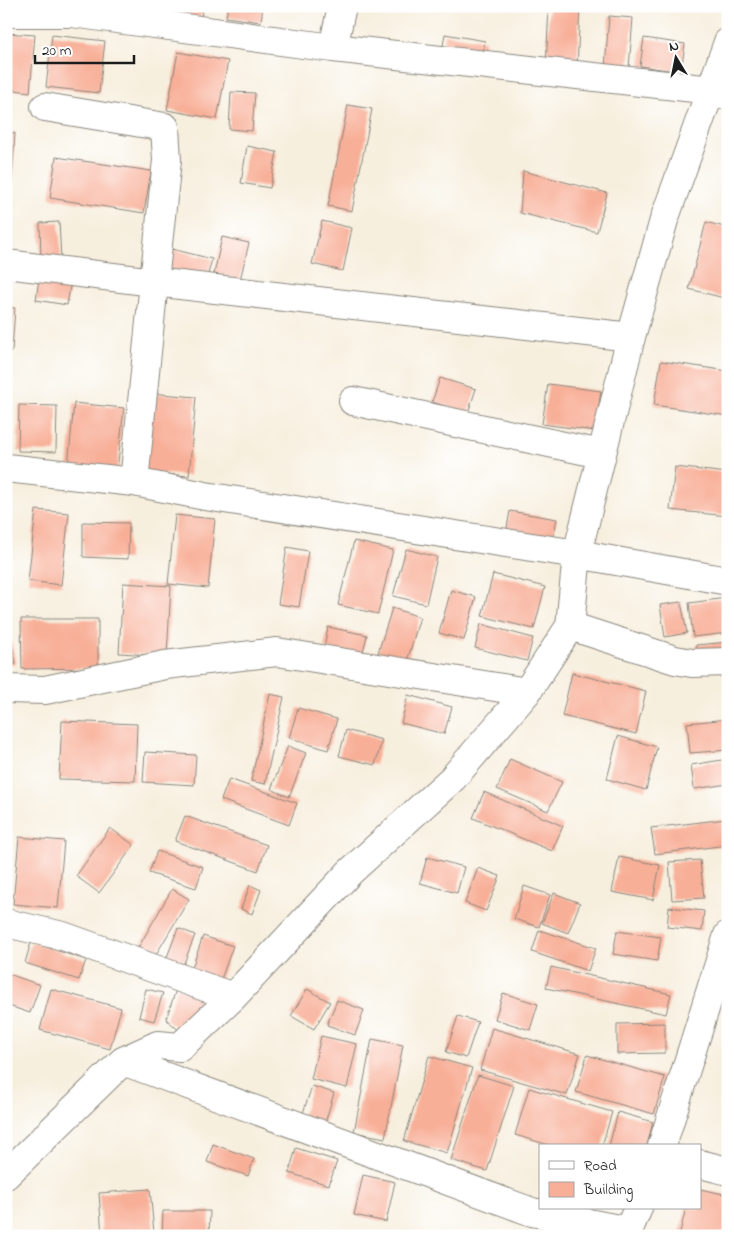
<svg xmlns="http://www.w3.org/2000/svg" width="734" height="1242" viewBox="0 0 734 1242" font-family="'Indie Flower',sans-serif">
<rect width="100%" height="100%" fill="#fff"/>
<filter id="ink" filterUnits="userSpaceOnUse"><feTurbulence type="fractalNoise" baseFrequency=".02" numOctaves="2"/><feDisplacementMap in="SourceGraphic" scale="10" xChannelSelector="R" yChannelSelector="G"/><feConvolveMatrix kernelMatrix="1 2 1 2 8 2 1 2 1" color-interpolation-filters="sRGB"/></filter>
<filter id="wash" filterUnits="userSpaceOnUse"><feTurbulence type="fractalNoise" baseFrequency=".0096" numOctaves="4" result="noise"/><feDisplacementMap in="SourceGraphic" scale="20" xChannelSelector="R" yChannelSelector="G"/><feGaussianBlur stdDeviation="1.12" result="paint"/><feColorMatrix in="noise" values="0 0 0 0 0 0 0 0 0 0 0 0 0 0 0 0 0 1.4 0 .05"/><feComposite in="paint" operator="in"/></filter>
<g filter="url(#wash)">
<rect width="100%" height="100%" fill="#f7efde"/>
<g id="blocks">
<!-- building -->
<path fill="#f8af97" d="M 151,6 L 203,6 L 201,18 L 150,12 Z
M 228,6 L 263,6 L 261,22 L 226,17 Z
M 549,6 L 580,6 L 577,69 L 546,67 Z
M 609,16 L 633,18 L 629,68 L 605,67 Z
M 6,33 L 35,35 L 30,92 L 6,89 Z
M 445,34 L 485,41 L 481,63 L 441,57 Z
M 52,35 L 105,41 L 99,93 L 46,87 Z
M 644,38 L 685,44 L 681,72 L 640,66 Z
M 178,52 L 228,61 L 217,119 L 167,110 Z
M 231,92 L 255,93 L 252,131 L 229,129 Z
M 348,105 L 372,109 L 352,211 L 328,206 Z
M 6,132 L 15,133 L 12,182 L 6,182 Z
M 247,146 L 277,152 L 270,188 L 241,183 Z
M 56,157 L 151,171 L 144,213 L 50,198 Z
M 523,171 L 607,193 L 597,232 L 520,213 Z
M 322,221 L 352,228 L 343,271 L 312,264 Z
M 59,222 L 61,259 L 41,260 L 40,223 Z
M 706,222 L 728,228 L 728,299 L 689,289 Z
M 222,237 L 249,243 L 240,280 L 214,274 Z
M 172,249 L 212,259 L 207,278 L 167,269 Z
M 6,267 L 11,267 L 8,298 L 6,298 Z
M 40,271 L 72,275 L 67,305 L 36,300 Z
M 6,307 L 15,308 L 12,351 L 6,351 Z
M 661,361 L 728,371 L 728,416 L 654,405 Z
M 440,378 L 476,389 L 468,413 L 432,402 Z
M 548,384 L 601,391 L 595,431 L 542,424 Z
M 150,393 L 196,397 L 189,476 L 143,472 Z
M 74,403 L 124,408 L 117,471 L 68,466 Z
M 19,405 L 57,406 L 56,452 L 18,451 Z
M 675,467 L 728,473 L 728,516 L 670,510 Z
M 36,510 L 69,513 L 61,585 L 28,581 Z
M 510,511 L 557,519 L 550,553 L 504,544 Z
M 175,515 L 215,519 L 208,588 L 168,584 Z
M 83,522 L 129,523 L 128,559 L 83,557 Z
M 354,541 L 393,550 L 378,614 L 338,605 Z
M 287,547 L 308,551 L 299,607 L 278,604 Z
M 406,549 L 437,557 L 426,604 L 393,596 Z
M 493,574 L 545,587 L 534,629 L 482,616 Z
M 123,583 L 171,586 L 167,656 L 119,653 Z
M 451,590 L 476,597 L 464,640 L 439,633 Z
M 726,598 L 728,633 L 693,637 L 689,603 Z
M 681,602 L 687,633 L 665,637 L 660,605 Z
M 392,608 L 420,617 L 406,665 L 377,656 Z
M 6,616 L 16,664 L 6,666 Z
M 21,619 L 98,619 L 98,668 L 22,669 Z
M 481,624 L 533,638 L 527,661 L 475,648 Z
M 328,627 L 367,635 L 362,656 L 324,648 Z
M 728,642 L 728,656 L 697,660 L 696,645 Z
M 572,673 L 646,691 L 636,734 L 562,716 Z
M 270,694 L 284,697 L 265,784 L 251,781 Z
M 408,695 L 452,707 L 444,734 L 401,723 Z
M 298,708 L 337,719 L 328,750 L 289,738 Z
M 728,719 L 728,750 L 690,753 L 687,723 Z
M 62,721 L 137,724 L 135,781 L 59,779 Z
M 346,730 L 382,740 L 375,765 L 339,756 Z
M 618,736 L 657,747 L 646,790 L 607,779 Z
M 288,746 L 306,753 L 289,797 L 271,789 Z
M 145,752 L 196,755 L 194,785 L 143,782 Z
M 510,759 L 562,782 L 548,811 L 497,789 Z
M 728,759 L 728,784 L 694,789 L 691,765 Z
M 229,779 L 297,803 L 289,825 L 221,800 Z
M 484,792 L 563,826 L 552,851 L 473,818 Z
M 185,816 L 267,845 L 258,871 L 175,841 Z
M 726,819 L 728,845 L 655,854 L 651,828 Z
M 110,828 L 134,845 L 99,893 L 76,876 Z
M 19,837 L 64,841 L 58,908 L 13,904 Z
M 157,851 L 203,867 L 196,888 L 149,873 Z
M 427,857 L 464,867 L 457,893 L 420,883 Z
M 619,857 L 660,865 L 653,900 L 612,892 Z
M 700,860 L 704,898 L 672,900 L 669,862 Z
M 478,868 L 500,876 L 486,911 L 465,903 Z
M 250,885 L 261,890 L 252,914 L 241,909 Z
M 524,886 L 550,895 L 539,927 L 514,919 Z
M 172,889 L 189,899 L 154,958 L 138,948 Z
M 554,893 L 580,903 L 568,933 L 542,923 Z
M 669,907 L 704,911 L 702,931 L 667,927 Z
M 178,928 L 195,935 L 181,971 L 164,965 Z
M 539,930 L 596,948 L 588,971 L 532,952 Z
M 617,931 L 661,937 L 657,961 L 613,954 Z
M 203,936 L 233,946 L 219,985 L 190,974 Z
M 31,942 L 86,960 L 79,980 L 25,963 Z
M 551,967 L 671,994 L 666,1014 L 546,988 Z
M 6,973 L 40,985 L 30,1013 L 6,1005 Z
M 177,987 L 215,1004 L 183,1034 L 166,1019 Z
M 51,989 L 121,1008 L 110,1049 L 40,1030 Z
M 146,989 L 163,993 L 154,1021 L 139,1017 Z
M 307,989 L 330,1002 L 314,1029 L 291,1016 Z
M 503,993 L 538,1004 L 530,1030 L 495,1019 Z
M 337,1000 L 364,1010 L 355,1035 L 327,1025 Z
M 458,1016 L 478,1022 L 466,1058 L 446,1052 Z
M 665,1023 L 665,1053 L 617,1054 L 617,1024 Z
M 492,1028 L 580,1054 L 567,1095 L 480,1070 Z
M 321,1036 L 357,1044 L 347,1088 L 311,1079 Z
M 372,1039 L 403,1045 L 385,1138 L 354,1132 Z
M 587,1055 L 665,1077 L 654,1114 L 576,1092 Z
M 429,1056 L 472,1068 L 447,1153 L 404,1141 Z
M 478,1075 L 514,1086 L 487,1171 L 451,1160 Z
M 312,1086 L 334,1093 L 325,1123 L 302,1116 Z
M 529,1088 L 612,1112 L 602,1146 L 552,1146 L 515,1135 Z
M 618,1112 L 653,1122 L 647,1146 L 609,1146 Z
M 213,1144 L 254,1159 L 248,1176 L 207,1162 Z
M 296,1148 L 337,1161 L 329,1185 L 289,1173 Z
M 363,1175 L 395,1182 L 386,1222 L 354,1215 Z
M 150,1189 L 154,1233 L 102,1236 L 99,1193 Z
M 700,1189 L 728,1195 L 728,1236 L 679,1236 L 686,1208 L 700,1208 Z
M 163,1211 L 210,1211 L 209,1236 L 162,1236 Z"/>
</g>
</g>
<g filter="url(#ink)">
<use href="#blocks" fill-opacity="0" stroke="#8a867d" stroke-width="1"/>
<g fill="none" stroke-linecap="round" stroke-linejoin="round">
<!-- minor casing -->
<g stroke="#8a867d" stroke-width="30">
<path id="minor" d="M 6,13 L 72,13 L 333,48 L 712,90 L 728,96
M 333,48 L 342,6
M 45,107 L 165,127 L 167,160 L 154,282 L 631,337
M 6,264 L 154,282 L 134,482
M 353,401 L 601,454
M 6,468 L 134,482 L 205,496 L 577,554 L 728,581
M 570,626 L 675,660 L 692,663 L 728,662
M 6,689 L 45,690 L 165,665 L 277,652 L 527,692
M 6,923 L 63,936 L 233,997
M 123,1061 L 532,1212 L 629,1231
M 662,1146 L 728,935
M 700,1164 L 728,1171
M 6,1175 L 123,1061 L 158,1045 L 180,1047 L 233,997 L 350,872 L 453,778 L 527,692 L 570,626 L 577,554 L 631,337 L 664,220 L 728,42
M 626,1236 L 638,1208"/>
</g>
<!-- minor -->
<use href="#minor" stroke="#fff" stroke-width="28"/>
</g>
</g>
<!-- margin -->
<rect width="734" height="1242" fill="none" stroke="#fff" stroke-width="25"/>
<!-- legend -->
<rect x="539" y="1144" width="162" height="65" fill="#ffffff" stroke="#a4a4a4"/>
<rect x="549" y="1161" width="25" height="8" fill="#ffffff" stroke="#a4a4a4"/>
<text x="584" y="1170" font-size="15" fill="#1c1c1c">Road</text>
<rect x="549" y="1182" width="25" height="15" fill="#f8af97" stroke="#a4a4a4"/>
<text x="584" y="1194" font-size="15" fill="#1c1c1c">Building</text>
<!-- north arrow -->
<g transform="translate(676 58) rotate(350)" stroke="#ffffff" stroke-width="4" paint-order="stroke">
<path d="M0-4L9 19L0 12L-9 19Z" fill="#1c1c1c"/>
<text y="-8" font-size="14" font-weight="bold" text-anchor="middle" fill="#1c1c1c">N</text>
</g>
<!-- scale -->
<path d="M35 55v8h99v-8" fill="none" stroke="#1c1c1c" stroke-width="2.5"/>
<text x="42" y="55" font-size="15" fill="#1c1c1c" stroke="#ffffff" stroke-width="4" paint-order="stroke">20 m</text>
</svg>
